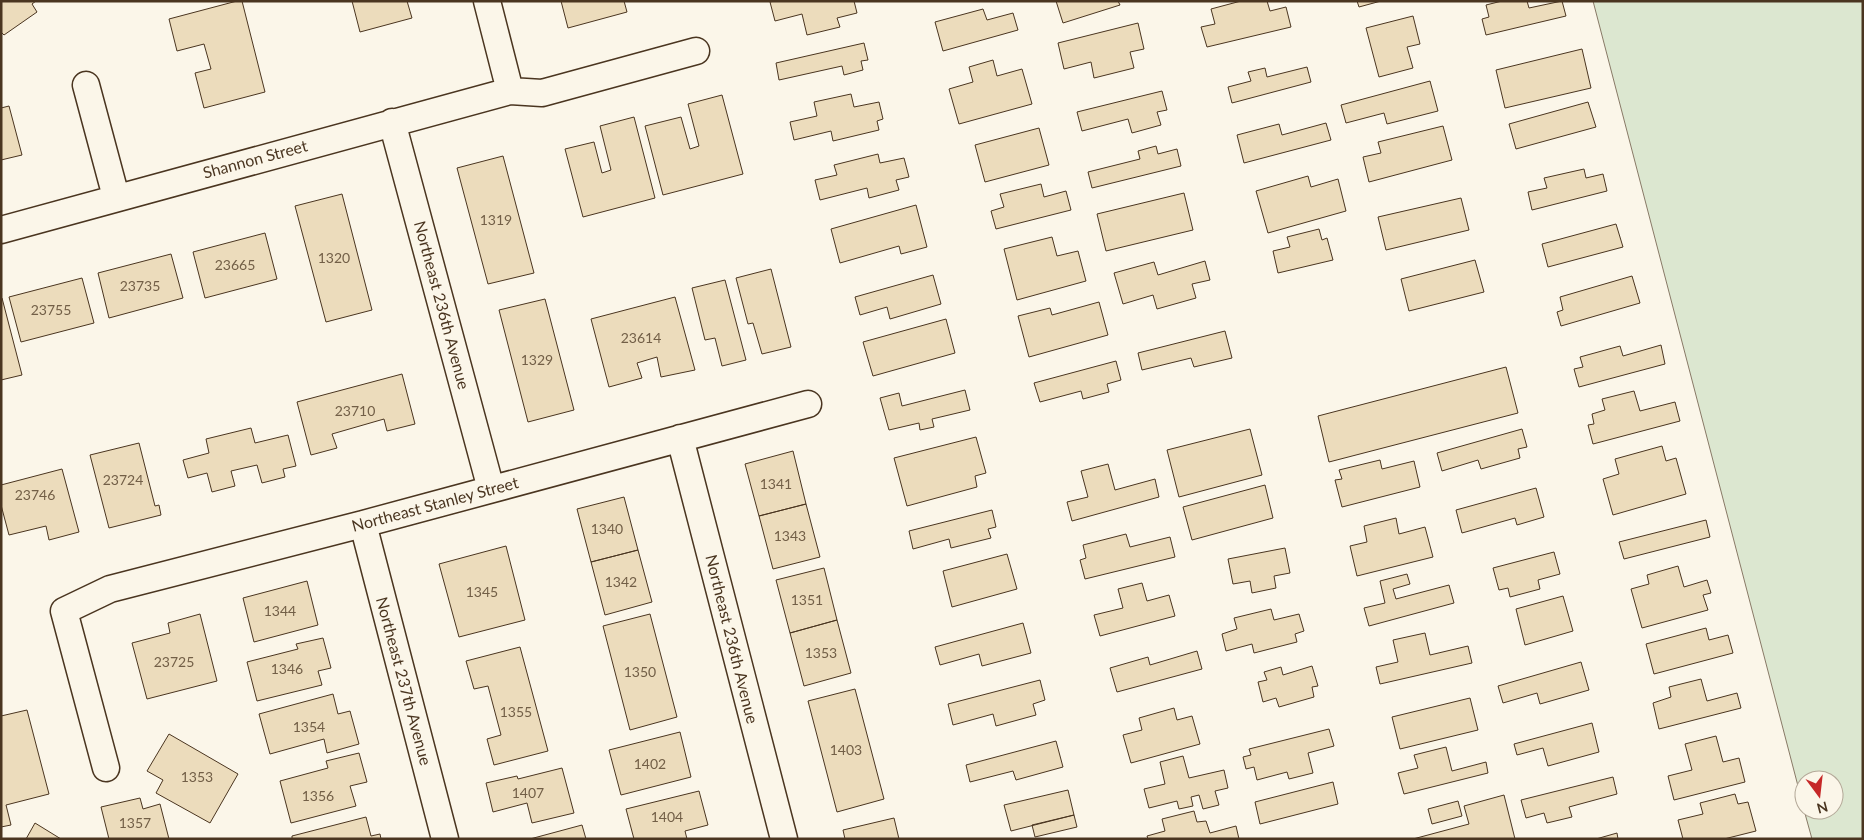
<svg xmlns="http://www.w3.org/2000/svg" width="1864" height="840" viewBox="0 0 1864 840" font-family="Lato,sans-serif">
<rect width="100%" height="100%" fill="#fbf6e9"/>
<!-- green -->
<path fill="#dce7d0" stroke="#887966" d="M 1593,1 L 1863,1 L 1863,839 L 1812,839 L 1804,810 L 1834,810 L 1834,780 L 1804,780 L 1804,809 Z"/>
<!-- building -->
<path fill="#ecdcbc" stroke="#4a3520" d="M 1,1 L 36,1 L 32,4 L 37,12 L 4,35 L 1,32 Z
M 237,1 L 242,1 L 265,92 L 204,108 L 195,73 L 211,69 L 204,44 L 177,51 L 169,19 Z
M 352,1 L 407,1 L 412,18 L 360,32 Z
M 561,1 L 624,1 L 627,12 L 568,28 Z
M 774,1 L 854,1 L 857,13 L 837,18 L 840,27 L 807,35 L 802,14 L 775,21 L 770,2 Z
M 1056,1 L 1118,1 L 1120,5 L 1063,23 Z
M 1241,1 L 1267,1 L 1270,11 L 1286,7 L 1291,27 L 1207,47 L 1201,27 L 1215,24 L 1211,9 Z
M 1357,1 L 1381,1 L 1359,7 Z
M 1502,1 L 1527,1 L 1529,8 L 1562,1 L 1566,16 L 1486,35 L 1482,19 L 1489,17 L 1486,5 Z
M 983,9 L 987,20 L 1013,13 L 1018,30 L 943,51 L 935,22 Z
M 1413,16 L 1420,44 L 1407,47 L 1413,68 L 1379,77 L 1366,28 Z
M 1138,23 L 1144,49 L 1130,52 L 1134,68 L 1094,78 L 1091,62 L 1064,69 L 1058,43 Z
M 864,43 L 868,60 L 861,61 L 863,70 L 844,75 L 842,66 L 779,80 L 776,63 Z
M 1582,49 L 1591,88 L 1505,108 L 1496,70 Z
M 993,60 L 997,76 L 1022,69 L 1032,104 L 959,124 L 949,89 L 973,82 L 969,67 Z
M 1307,67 L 1311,82 L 1232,103 L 1228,87 L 1251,81 L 1248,72 L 1265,68 L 1267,77 Z
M 1430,81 L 1438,111 L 1387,124 L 1384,113 L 1346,123 L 1341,105 Z
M 1162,91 L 1167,110 L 1157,112 L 1161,125 L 1132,133 L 1128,119 L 1082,131 L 1077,112 Z
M 851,94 L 854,107 L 879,102 L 883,119 L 877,121 L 879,130 L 833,141 L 831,131 L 794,140 L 790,122 L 817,116 L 814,102 Z
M 722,95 L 743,174 L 663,195 L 645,126 L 681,117 L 690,149 L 699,146 L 688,104 Z
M 1588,102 L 1596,127 L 1516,149 L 1509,124 Z
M 9,106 L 22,155 L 1,160 L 1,108 Z
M 634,117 L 655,198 L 583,217 L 565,149 L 594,142 L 602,173 L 611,170 L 600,126 Z
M 1326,123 L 1331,140 L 1244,163 L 1237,135 L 1279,124 L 1282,135 Z
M 1443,126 L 1452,160 L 1369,182 L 1363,157 L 1381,153 L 1378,142 Z
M 1039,128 L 1049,165 L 985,182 L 975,145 Z
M 1156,146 L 1158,154 L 1177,149 L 1181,166 L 1092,188 L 1088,172 L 1140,159 L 1138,151 Z
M 878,154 L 880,163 L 904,158 L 909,177 L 896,180 L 899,190 L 869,198 L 867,188 L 820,200 L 815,180 L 837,175 L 834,165 Z
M 503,156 L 534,273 L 488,284 L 457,168 Z
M 1584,169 L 1586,178 L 1603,174 L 1607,191 L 1532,210 L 1528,192 L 1547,188 L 1544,178 Z
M 1308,176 L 1311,187 L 1338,179 L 1346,211 L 1268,233 L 1256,191 Z
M 1041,184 L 1044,197 L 1066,191 L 1071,210 L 996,229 L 991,211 L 1004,207 L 1000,194 Z
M 1184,193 L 1193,230 L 1106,251 L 1097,214 Z
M 342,194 L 372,310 L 326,322 L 295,206 Z
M 1461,198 L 1469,230 L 1386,250 L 1378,217 Z
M 916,205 L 927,247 L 901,254 L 899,246 L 840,263 L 831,229 Z
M 1616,224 L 1623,247 L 1548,267 L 1542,244 Z
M 1319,229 L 1322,240 L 1327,238 L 1333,260 L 1278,273 L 1273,251 L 1290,247 L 1287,237 Z
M 265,233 L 277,279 L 205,298 L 193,252 Z
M 1052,237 L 1057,256 L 1078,251 L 1086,281 L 1017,300 L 1004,249 Z
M 171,254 L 183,298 L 109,318 L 98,273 Z
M 1475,260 L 1484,292 L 1409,311 L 1401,279 Z
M 1205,261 L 1210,280 L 1192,284 L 1196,298 L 1157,309 L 1153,295 L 1123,304 L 1114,273 L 1154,262 L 1158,275 Z
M 771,269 L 791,347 L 762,354 L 753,323 L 748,324 L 736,278 Z
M 933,275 L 941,304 L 890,319 L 887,307 L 860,315 L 855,297 Z
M 1632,276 L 1640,303 L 1561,326 L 1557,312 L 1563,310 L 1560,297 Z
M 82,278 L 94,323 L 21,342 L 9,297 Z
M 725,280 L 746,360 L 722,366 L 715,338 L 705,340 L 692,288 Z
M 675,297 L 695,370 L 661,377 L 657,357 L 637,363 L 642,378 L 609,387 L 591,319 Z
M 2,298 L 22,375 L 1,380 L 1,299 Z
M 545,299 L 574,410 L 528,422 L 499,310 Z
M 1099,302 L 1108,335 L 1029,357 L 1018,316 L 1050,308 L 1052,315 Z
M 946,319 L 955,353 L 873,376 L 863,342 Z
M 1225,331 L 1232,358 L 1194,367 L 1191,358 L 1142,370 L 1138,353 Z
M 1661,345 L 1665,364 L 1579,387 L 1574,369 L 1583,367 L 1580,357 L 1620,346 L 1623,356 Z
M 1116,361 L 1121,380 L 1107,384 L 1109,392 L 1083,399 L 1081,391 L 1040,402 L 1034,383 Z
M 1506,367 L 1518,413 L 1329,462 L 1318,416 Z
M 402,374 L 415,424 L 387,431 L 384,419 L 332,434 L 337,448 L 311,455 L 297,402 Z
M 965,390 L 970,410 L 932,419 L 934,427 L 920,430 L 919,423 L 889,430 L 880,398 L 899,393 L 902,406 Z
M 1634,391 L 1640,411 L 1675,402 L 1680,421 L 1593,444 L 1588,425 L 1594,424 L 1592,414 L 1605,410 L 1602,399 Z
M 251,428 L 255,443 L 288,435 L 296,466 L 283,469 L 285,477 L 262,483 L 257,465 L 231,471 L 235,486 L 212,492 L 207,473 L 188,478 L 183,460 L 209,453 L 206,439 Z
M 1250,429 L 1262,475 L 1179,497 L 1167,450 Z
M 1522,429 L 1527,447 L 1518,449 L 1520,458 L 1481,469 L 1478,460 L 1442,471 L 1437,453 Z
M 976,437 L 986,473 L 975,476 L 977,487 L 907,506 L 894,458 Z
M 139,443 L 155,506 L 159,505 L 161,515 L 109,528 L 90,455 Z
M 1662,446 L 1666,461 L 1676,458 L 1686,494 L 1613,515 L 1603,479 L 1619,474 L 1615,459 Z
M 793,451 L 806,504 L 759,516 L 745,464 Z
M 1380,460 L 1382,469 L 1414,461 L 1420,487 L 1342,507 L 1335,480 L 1342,479 L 1339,470 Z
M 1108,464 L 1115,490 L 1155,479 L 1159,497 L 1072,521 L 1067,502 L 1088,497 L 1081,471 Z
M 62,469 L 79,532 L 49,540 L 46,526 L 9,535 L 1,505 L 1,485 Z
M 1265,485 L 1273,518 L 1192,540 L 1183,507 Z
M 1536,488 L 1544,517 L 1517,525 L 1515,518 L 1462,533 L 1456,510 Z
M 624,497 L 638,550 L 591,562 L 577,509 Z
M 806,504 L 820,557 L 773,569 L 759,516 Z
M 992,510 L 996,527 L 988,529 L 991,538 L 951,548 L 949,539 L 913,549 L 909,531 Z
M 1396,518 L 1399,534 L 1425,527 L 1433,557 L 1357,576 L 1350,546 L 1367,542 L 1364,526 Z
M 1706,520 L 1710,537 L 1624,559 L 1619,542 Z
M 1126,534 L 1130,547 L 1170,537 L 1175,557 L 1085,579 L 1080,560 L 1086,558 L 1083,545 Z
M 506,546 L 525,620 L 459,637 L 439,564 Z
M 1285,548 L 1290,573 L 1274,576 L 1276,588 L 1252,593 L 1250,581 L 1233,584 L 1228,559 Z
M 638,550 L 652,602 L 605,615 L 591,562 Z
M 1554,552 L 1560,574 L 1538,580 L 1540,589 L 1510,597 L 1508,588 L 1499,590 L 1493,568 Z
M 1007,554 L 1017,589 L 952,607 L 943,571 Z
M 1678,566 L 1684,587 L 1707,580 L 1711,593 L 1703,595 L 1708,610 L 1642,628 L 1631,589 L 1649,584 L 1647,575 Z
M 824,568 L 837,620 L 790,633 L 776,580 Z
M 1407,574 L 1410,584 L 1393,589 L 1396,599 L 1449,585 L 1454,603 L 1369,626 L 1364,608 L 1385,603 L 1380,581 Z
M 307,581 L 318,625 L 254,642 L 243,598 Z
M 1142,583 L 1147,601 L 1169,595 L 1175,616 L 1100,636 L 1094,615 L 1123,608 L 1118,589 Z
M 1563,596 L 1573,631 L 1525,645 L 1516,609 Z
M 1271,609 L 1274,620 L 1299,614 L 1304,631 L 1295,634 L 1297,642 L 1254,653 L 1252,644 L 1226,651 L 1222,634 L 1237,629 L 1234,618 Z
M 200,614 L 217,681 L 147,699 L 132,643 L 170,633 L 168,623 Z
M 650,614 L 677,717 L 630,730 L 603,626 Z
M 837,620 L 851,673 L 804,686 L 790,633 Z
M 1023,623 L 1031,653 L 982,666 L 979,654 L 940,665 L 935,647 Z
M 1706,628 L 1709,640 L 1728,635 L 1733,653 L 1654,674 L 1646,644 Z
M 1425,633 L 1430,655 L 1468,646 L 1472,663 L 1380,684 L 1376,667 L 1398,662 L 1393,640 Z
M 323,638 L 331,668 L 318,671 L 322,685 L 257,701 L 247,662 L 298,649 L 296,644 Z
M 520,647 L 548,751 L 494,765 L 487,739 L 501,735 L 488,686 L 474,689 L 466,661 Z
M 1197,651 L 1202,669 L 1117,692 L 1110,668 L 1148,657 L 1150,665 Z
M 1581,662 L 1589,690 L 1540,704 L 1537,693 L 1503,703 L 1498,686 Z
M 1312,666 L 1318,686 L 1312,687 L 1314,697 L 1279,707 L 1276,698 L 1263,702 L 1258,682 L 1267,680 L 1264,672 L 1281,667 L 1283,675 Z
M 1701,679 L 1707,701 L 1737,693 L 1741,708 L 1659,729 L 1653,703 L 1671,697 L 1669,687 Z
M 1040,680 L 1045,700 L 1033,704 L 1036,715 L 996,726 L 993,714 L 953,725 L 948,704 Z
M 855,689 L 884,799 L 837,812 L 808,701 Z
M 333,694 L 338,714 L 350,711 L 359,744 L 327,753 L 324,739 L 270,754 L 259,714 Z
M 1470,698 L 1478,730 L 1400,749 L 1392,717 Z
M 1174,708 L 1177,720 L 1192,716 L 1200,744 L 1131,763 L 1123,735 L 1142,730 L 1139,718 Z
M 27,710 L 49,794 L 6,805 L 11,825 L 1,827 L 1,716 Z
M 1592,723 L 1599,752 L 1548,766 L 1543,748 L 1517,755 L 1514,744 Z
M 1329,729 L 1334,746 L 1308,753 L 1313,773 L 1289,779 L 1287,772 L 1257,780 L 1254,767 L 1246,769 L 1243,757 L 1251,755 L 1249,749 Z
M 680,732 L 691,777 L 621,795 L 609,750 Z
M 169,734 L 238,774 L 210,823 L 156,793 L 163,780 L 147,771 Z
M 1716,736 L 1723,762 L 1739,758 L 1745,782 L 1674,800 L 1668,776 L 1692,770 L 1685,744 Z
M 1056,741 L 1063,767 L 1016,780 L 1013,771 L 970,782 L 966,765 Z
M 1446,747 L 1452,771 L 1486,762 L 1488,773 L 1404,794 L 1398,773 L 1418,768 L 1414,755 Z
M 359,753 L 367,782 L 350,786 L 356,806 L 291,823 L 280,781 L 328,768 L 326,761 Z
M 1183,756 L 1189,778 L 1224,770 L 1228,788 L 1215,791 L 1219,805 L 1203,809 L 1199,795 L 1191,797 L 1193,806 L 1179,809 L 1177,801 L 1149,808 L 1144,789 L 1165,784 L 1160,762 Z
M 562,768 L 574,813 L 532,823 L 527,803 L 493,812 L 486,783 L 517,776 L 518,779 Z
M 1613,777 L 1617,794 L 1569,807 L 1572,817 L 1547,823 L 1544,813 L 1526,818 L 1521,800 Z
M 1333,782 L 1338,804 L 1260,824 L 1255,802 Z
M 1068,790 L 1074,815 L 1011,831 L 1004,805 Z
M 699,791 L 708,825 L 685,831 L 687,839 L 634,839 L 626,809 Z
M 1735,794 L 1738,804 L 1748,802 L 1756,831 L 1724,839 L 1683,839 L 1678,820 L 1703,814 L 1700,803 Z
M 1504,795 L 1515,839 L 1413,839 L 1469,824 L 1464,806 Z
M 140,798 L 143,809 L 160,804 L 169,839 L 109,839 L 101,807 Z
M 1458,801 L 1462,816 L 1432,824 L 1428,809 Z
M 1194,811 L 1197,822 L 1206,821 L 1210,833 L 1236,826 L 1239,839 L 1148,839 L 1147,836 L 1165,831 L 1162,819 Z
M 1074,815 L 1077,827 L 1035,837 L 1032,825 Z
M 366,817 L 371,836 L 380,834 L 381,839 L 292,839 L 292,836 Z
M 894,818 L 899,839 L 845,839 L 843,830 Z
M 35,823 L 61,839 L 26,839 Z
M 582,825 L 586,839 L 530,839 Z
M 1617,833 L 1618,839 L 1596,839 Z"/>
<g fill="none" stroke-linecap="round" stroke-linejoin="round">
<!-- street casing -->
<g stroke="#4a3520" stroke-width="29">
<path id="street" d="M 487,1 L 510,91
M 86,85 L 116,197
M 392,122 L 491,489
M 1,230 L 510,91 L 542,93 L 696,51
M 680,438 L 784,839
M 363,524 L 445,839
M 106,768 L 64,611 L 110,589 L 363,524 L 808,404"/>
</g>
<!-- street -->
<use href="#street" stroke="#fbf6e9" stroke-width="26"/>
</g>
<g text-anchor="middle" stroke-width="4" stroke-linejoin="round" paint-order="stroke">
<!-- number labels -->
<g font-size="14" fill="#725f47">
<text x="496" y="225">1319</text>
<text x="334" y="263">1320</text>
<text x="235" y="270">23665</text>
<text x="140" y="291">23735</text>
<text x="51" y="315">23755</text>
<text x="641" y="343">23614</text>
<text x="537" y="365">1329</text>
<text x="355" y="416">23710</text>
<text x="123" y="485">23724</text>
<text x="776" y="489">1341</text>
<text x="35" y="500">23746</text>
<text x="607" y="534">1340</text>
<text x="790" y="541">1343</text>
<text x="621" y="587">1342</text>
<text x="482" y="597">1345</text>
<text x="807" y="605">1351</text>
<text x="280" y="616">1344</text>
<text x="821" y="658">1353</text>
<text x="174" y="667">23725</text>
<text x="287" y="674">1346</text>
<text x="640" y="677">1350</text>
<text x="516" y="717">1355</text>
<text x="309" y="732">1354</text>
<text x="846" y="755">1403</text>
<text x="650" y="769">1402</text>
<text x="197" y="782">1353</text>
<text x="528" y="798">1407</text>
<text x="318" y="801">1356</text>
<text x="667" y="822">1404</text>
<text x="135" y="828">1357</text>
</g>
<!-- street labels -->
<g font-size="16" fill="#4a3520" stroke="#fbf6e9">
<text transform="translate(255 159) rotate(-15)" y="6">Shannon Street</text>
<text transform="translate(442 305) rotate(75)" y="6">Northeast 236th Avenue</text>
<text transform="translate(435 504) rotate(-15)" y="6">Northeast Stanley Street</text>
<text transform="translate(732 639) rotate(76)" y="6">Northeast 236th Avenue</text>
<text transform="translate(404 681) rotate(75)" y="6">Northeast 237th Avenue</text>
</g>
</g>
<!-- border -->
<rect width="1864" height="840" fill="none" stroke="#4a3520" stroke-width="5"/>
<!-- north arrow -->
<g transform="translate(1819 795) rotate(165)"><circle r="24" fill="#fbf6e9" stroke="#b4a999"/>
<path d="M0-4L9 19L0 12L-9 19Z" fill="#c62828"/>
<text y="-8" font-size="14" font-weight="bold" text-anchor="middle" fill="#4a3520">N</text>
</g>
</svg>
